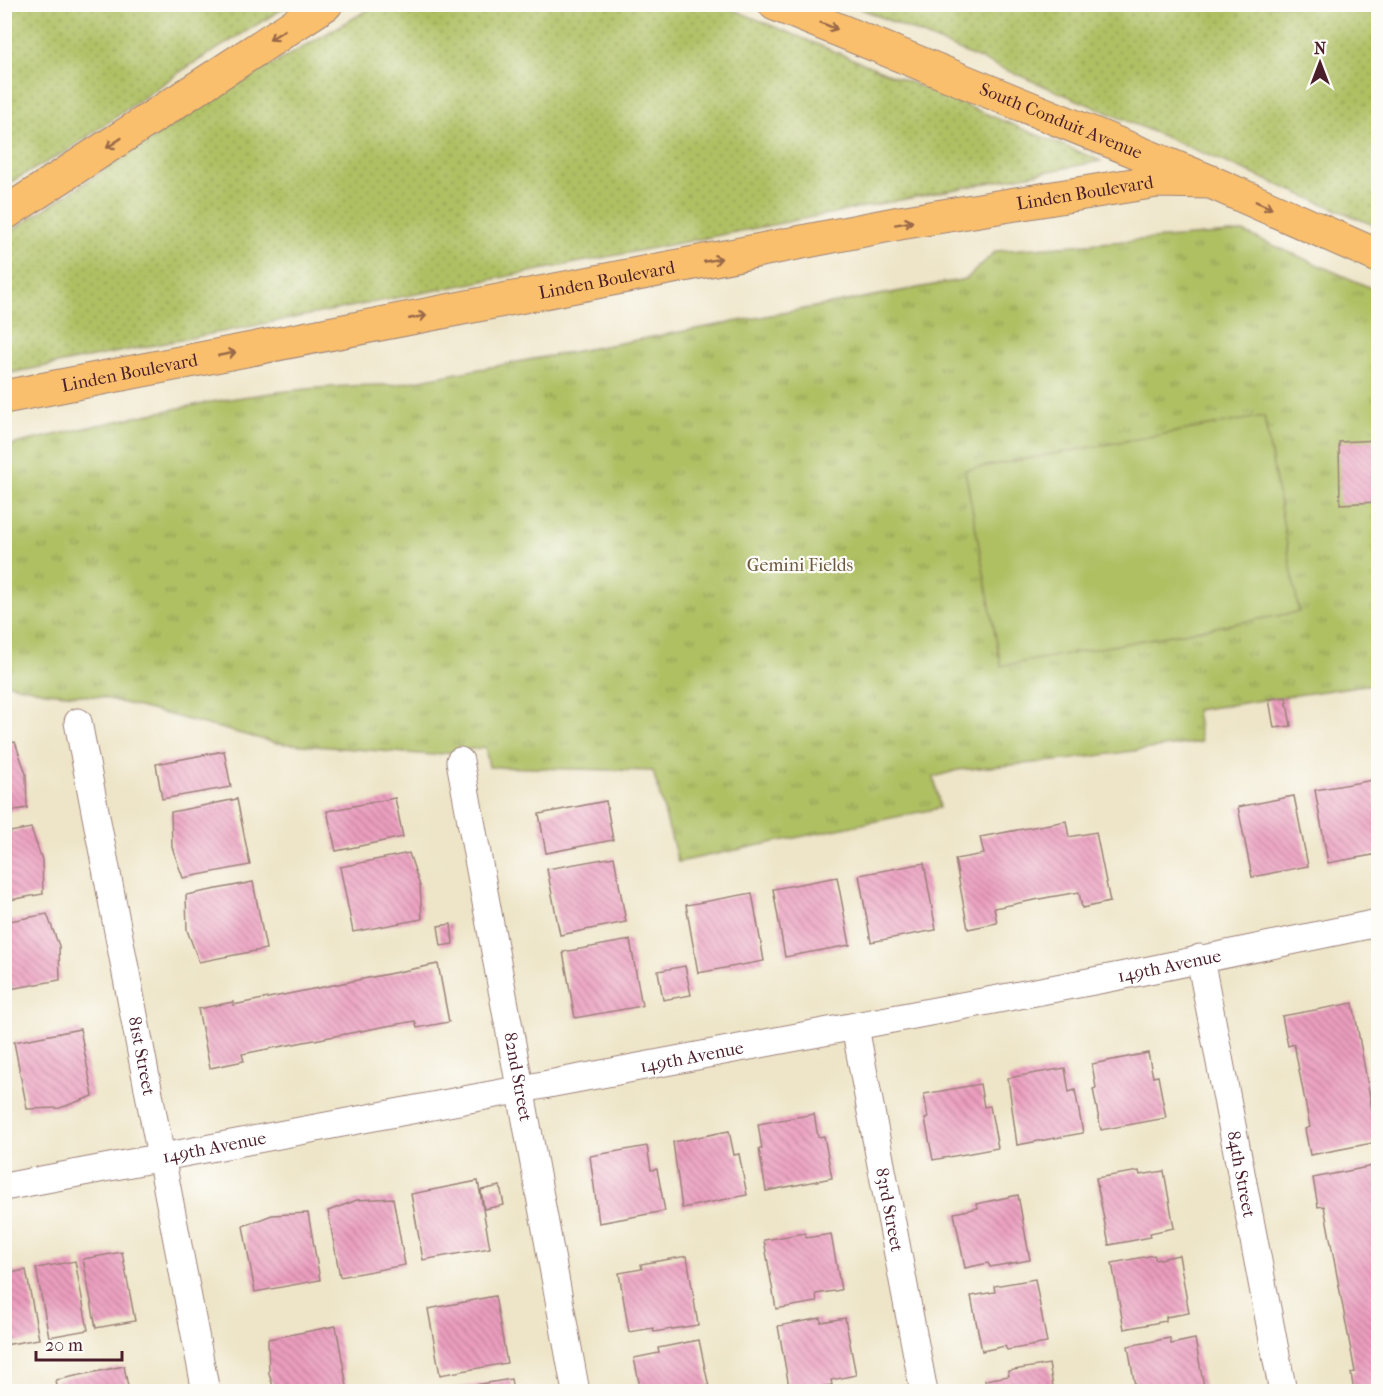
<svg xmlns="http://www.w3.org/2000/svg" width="1383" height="1396" viewBox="0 0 1383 1396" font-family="'IM FELL French Canon',serif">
<defs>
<pattern id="grass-dots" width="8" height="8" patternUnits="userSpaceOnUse" patternTransform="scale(1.5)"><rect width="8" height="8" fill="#afc063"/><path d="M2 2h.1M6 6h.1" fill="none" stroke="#909b52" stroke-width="1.8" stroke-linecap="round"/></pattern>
<pattern id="park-tufts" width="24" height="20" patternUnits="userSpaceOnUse" patternTransform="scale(1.5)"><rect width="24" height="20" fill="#afc063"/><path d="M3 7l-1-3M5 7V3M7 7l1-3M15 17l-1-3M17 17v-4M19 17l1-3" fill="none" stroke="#909b52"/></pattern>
<pattern id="building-back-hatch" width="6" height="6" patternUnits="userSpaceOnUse" patternTransform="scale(1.5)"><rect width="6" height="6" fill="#eb9dbe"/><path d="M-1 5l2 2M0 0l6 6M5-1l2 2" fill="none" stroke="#c07f9b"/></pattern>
</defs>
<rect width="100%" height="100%" fill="#fdfcf7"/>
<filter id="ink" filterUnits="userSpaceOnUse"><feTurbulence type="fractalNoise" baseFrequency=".0167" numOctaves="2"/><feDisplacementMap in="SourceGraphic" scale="12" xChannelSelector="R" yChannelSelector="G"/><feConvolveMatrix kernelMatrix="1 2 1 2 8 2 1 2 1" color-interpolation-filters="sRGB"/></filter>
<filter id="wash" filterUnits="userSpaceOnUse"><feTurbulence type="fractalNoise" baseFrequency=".008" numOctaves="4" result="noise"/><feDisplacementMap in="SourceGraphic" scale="24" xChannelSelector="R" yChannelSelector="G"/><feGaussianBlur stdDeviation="1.35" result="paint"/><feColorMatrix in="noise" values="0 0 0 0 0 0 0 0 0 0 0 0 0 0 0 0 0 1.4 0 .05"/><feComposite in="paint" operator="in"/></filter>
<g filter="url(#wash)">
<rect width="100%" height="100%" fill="#eee5c8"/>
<!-- grass -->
<path fill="url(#grass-dots)" stroke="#7c7047" stroke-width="1.5" d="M 5,4 L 289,4 L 289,5 L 186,68 L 67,151 L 5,185 Z
M 378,4 L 722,5 L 1101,161 L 5,374 L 5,235 L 216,97 Z
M 852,5 L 1378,5 L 1378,227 Z"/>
<!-- park -->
<path fill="url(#park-tufts)" stroke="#7c7047" stroke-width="1.5" d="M 1243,232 L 1378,291 L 1378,683 L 1196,710 L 1201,742 L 1065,760 L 958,770 L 934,777 L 940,808 L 678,862 L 653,771 L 489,767 L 485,747 L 433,755 L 276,743 L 101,697 L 45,692 L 5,683 L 5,446 C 132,418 261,384 393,385 L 966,279 L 996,251 Z"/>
<!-- garden -->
<path fill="#afc063" stroke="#7c7047" stroke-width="1.5" d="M 1264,416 L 1299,612 L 1001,666 L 965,470 Z"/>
<g id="blocks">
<!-- building -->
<path fill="url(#building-back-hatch)" d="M 1378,440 L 1378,502 L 1340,504 L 1339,442 Z
M 1286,697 L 1291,726 L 1274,728 L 1269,699 Z
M 15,742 L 26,774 L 27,808 L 4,812 L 4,744 Z
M 224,751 L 231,787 L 162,799 L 156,764 Z
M 1373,780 L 1378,815 L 1378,854 L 1328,863 L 1315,790 Z
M 1294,796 L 1308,866 L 1252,877 L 1238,807 Z
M 395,798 L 403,837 L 336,851 L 327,811 Z
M 237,799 L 250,865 L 183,878 L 172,847 L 171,812 Z
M 606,801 L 613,840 L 546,853 L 539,814 Z
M 1066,821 L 1069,837 L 1096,832 L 1110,902 L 1082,908 L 1079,892 L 1050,897 L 994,908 L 997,923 L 968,929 L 955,859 L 984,854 L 980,837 Z
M 31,828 L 42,860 L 43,894 L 4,901 L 4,833 Z
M 409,853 L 420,886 L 422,919 L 353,932 L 340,867 Z
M 614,857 L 626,922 L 560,935 L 547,869 Z
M 924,863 L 936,930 L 871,942 L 859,875 Z
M 837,877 L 850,945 L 785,957 L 773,889 Z
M 253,882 L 266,949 L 199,962 L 187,930 L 186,895 Z
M 752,893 L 764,961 L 698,973 L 686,905 Z
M 47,914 L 59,946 L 60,980 L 4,990 L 4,922 Z
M 451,924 L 453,944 L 441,946 L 438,926 Z
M 630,940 L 642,1006 L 575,1018 L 563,952 Z
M 438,964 L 449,1022 L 417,1028 L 415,1021 L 387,1026 L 242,1054 L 244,1061 L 210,1068 L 198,1009 L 233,1002 L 233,1005 Z
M 685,966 L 691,995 L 663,1000 L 658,971 Z
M 1353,1003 L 1378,1142 L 1310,1155 L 1305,1129 L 1310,1127 L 1294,1044 L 1288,1046 L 1282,1016 Z
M 80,1029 L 93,1096 L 60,1108 L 27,1109 L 14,1042 Z
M 1148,1053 L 1153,1077 L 1158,1076 L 1166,1118 L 1101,1130 L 1093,1089 L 1096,1088 L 1092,1064 Z
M 1065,1068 L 1069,1092 L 1075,1090 L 1083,1133 L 1017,1145 L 1008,1078 Z
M 980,1084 L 984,1107 L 990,1106 L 998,1148 L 933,1160 L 925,1119 L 928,1118 L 924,1094 Z
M 814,1114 L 818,1137 L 824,1136 L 832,1178 L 766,1191 L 759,1149 L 762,1149 L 758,1124 Z
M 729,1131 L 734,1155 L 739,1154 L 747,1195 L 682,1208 L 673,1142 Z
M 647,1146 L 651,1170 L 657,1169 L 665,1211 L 599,1223 L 590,1156 Z
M 1378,1165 L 1378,1392 L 1354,1392 L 1351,1373 L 1355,1372 L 1324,1206 L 1318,1207 L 1313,1178 Z
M 1139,1171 L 1140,1175 L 1164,1171 L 1174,1228 L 1150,1233 L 1151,1237 L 1109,1245 L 1096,1178 Z
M 478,1181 L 490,1248 L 423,1260 L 411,1194 Z
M 500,1186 L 504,1205 L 484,1209 L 481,1190 Z
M 1018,1195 L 1030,1260 L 990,1267 L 988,1263 L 965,1268 L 954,1213 L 978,1208 L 976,1204 Z
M 393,1198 L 405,1265 L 340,1277 L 328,1211 L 357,1200 Z
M 308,1213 L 320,1280 L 255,1292 L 243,1226 L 272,1215 Z
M 805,1233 L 806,1238 L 831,1234 L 841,1290 L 816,1294 L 817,1302 L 776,1309 L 764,1240 Z
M 122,1252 L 135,1321 L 96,1328 L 83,1259 Z
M 1154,1255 L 1156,1260 L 1179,1255 L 1189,1313 L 1166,1317 L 1166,1321 L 1124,1329 L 1112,1263 Z
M 687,1256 L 698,1325 L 654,1332 L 653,1328 L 629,1332 L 619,1273 L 642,1269 L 641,1264 Z
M 75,1261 L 88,1330 L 49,1337 L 36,1268 Z
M 26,1270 L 39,1339 L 4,1345 L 4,1274 Z
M 1035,1279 L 1047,1343 L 1007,1350 L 1005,1346 L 982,1351 L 971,1296 L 995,1292 L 994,1286 Z
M 495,1296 L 507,1363 L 440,1375 L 428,1309 Z
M 821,1318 L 821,1322 L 845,1318 L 856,1375 L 831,1380 L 832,1385 L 790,1392 L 778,1326 Z
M 336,1326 L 348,1392 L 275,1392 L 269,1374 L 268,1339 Z
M 1170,1338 L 1171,1344 L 1195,1339 L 1205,1392 L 1136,1392 L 1128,1346 Z
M 699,1340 L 710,1392 L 641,1392 L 634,1358 L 659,1353 L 658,1348 Z
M 1049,1364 L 1054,1392 L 987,1392 L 985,1380 L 1009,1376 L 1008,1371 Z
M 124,1366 L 129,1392 L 58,1392 L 56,1380 Z
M 511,1379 L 513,1392 L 445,1392 L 445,1390 Z"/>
</g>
</g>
<g filter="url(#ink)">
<use href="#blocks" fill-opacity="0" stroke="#9c827a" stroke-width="1.5"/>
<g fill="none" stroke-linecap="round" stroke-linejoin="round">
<!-- minor casing -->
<g stroke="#9c827a" stroke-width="29">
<g id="minor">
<path id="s1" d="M 78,722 L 206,1392"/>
<path id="s2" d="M 460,761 L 576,1392"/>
<path id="s3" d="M 1200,958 L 1283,1392"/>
<path id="s4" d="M 855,1027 L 924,1392"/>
<path id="s5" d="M 4,1187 L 1120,976 L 1378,923"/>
</g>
</g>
<!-- major casing -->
<g stroke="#9c827a" stroke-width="35">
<g id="major">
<path id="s6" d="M 775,4 L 1211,182"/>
</g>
</g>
<!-- highway casing -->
<g stroke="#9c827a" stroke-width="35">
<g id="highway">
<path d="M 4,214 L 326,4"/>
<path id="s7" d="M 4,397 L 900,223 L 1157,181 L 1211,182 L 1378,256"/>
</g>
</g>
<!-- minor -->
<use href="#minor" stroke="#fff" stroke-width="27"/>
<!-- major -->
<use href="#major" stroke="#f9bf6c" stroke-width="33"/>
<!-- highway -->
<use href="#highway" stroke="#f9bf6c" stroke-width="33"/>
</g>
<!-- one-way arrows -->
<defs><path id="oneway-shaft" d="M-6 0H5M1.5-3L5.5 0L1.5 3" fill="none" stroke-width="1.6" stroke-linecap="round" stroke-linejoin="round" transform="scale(1.5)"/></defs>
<g stroke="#996748">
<use href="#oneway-shaft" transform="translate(829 26) rotate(22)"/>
<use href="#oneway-shaft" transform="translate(277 35) rotate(147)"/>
<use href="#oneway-shaft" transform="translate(114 143) rotate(146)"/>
<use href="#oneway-shaft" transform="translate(1264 205) rotate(24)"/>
<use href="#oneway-shaft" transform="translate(904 223) rotate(-10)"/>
<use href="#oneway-shaft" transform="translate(713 260) rotate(-11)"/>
<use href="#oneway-shaft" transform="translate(418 317) rotate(-11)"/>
<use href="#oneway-shaft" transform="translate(227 354) rotate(-11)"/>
</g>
</g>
<g text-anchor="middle" stroke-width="4.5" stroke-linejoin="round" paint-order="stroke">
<!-- street labels -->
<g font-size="18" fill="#4a1f2b" stroke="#fdfcf7">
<text dy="6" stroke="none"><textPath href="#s6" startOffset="309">South Conduit Avenue</textPath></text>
<text dy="6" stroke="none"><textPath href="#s7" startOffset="1100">Linden Boulevard</textPath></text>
<text dy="6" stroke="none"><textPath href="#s7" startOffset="614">Linden Boulevard</textPath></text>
<text dy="6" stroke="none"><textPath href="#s7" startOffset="128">Linden Boulevard</textPath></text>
<text dy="6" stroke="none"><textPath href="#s5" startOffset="1186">149th Avenue</textPath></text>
<text dy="6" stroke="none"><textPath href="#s1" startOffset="340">81st Street</textPath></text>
<text dy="6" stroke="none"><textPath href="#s5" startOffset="700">149th Avenue</textPath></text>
<text dy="6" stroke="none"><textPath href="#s2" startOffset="321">82nd Street</textPath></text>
<text dy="6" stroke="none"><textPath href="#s5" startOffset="214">149th Avenue</textPath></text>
<text dy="6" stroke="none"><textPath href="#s3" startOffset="220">84th Street</textPath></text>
<text dy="6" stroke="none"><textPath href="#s4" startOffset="186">83rd Street</textPath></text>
</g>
<!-- park labels -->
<g font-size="18" fill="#6d573f" stroke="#fdfcf7">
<text x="800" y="571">Gemini Fields</text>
</g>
</g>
<!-- margin -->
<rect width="1383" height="1396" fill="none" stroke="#fdfcf7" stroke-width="24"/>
<!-- north arrow -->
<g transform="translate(1320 63)" stroke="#fdfcf7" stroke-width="4.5" paint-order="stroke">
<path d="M0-4.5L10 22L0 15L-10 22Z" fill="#4a1f2b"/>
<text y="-9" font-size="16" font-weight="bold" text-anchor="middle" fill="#4a1f2b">N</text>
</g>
<!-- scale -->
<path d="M36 1351v9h86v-9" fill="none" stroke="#4a1f2b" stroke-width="3"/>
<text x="45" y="1351" font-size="18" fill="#4a1f2b" stroke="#fdfcf7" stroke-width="4.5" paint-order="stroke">20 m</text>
</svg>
